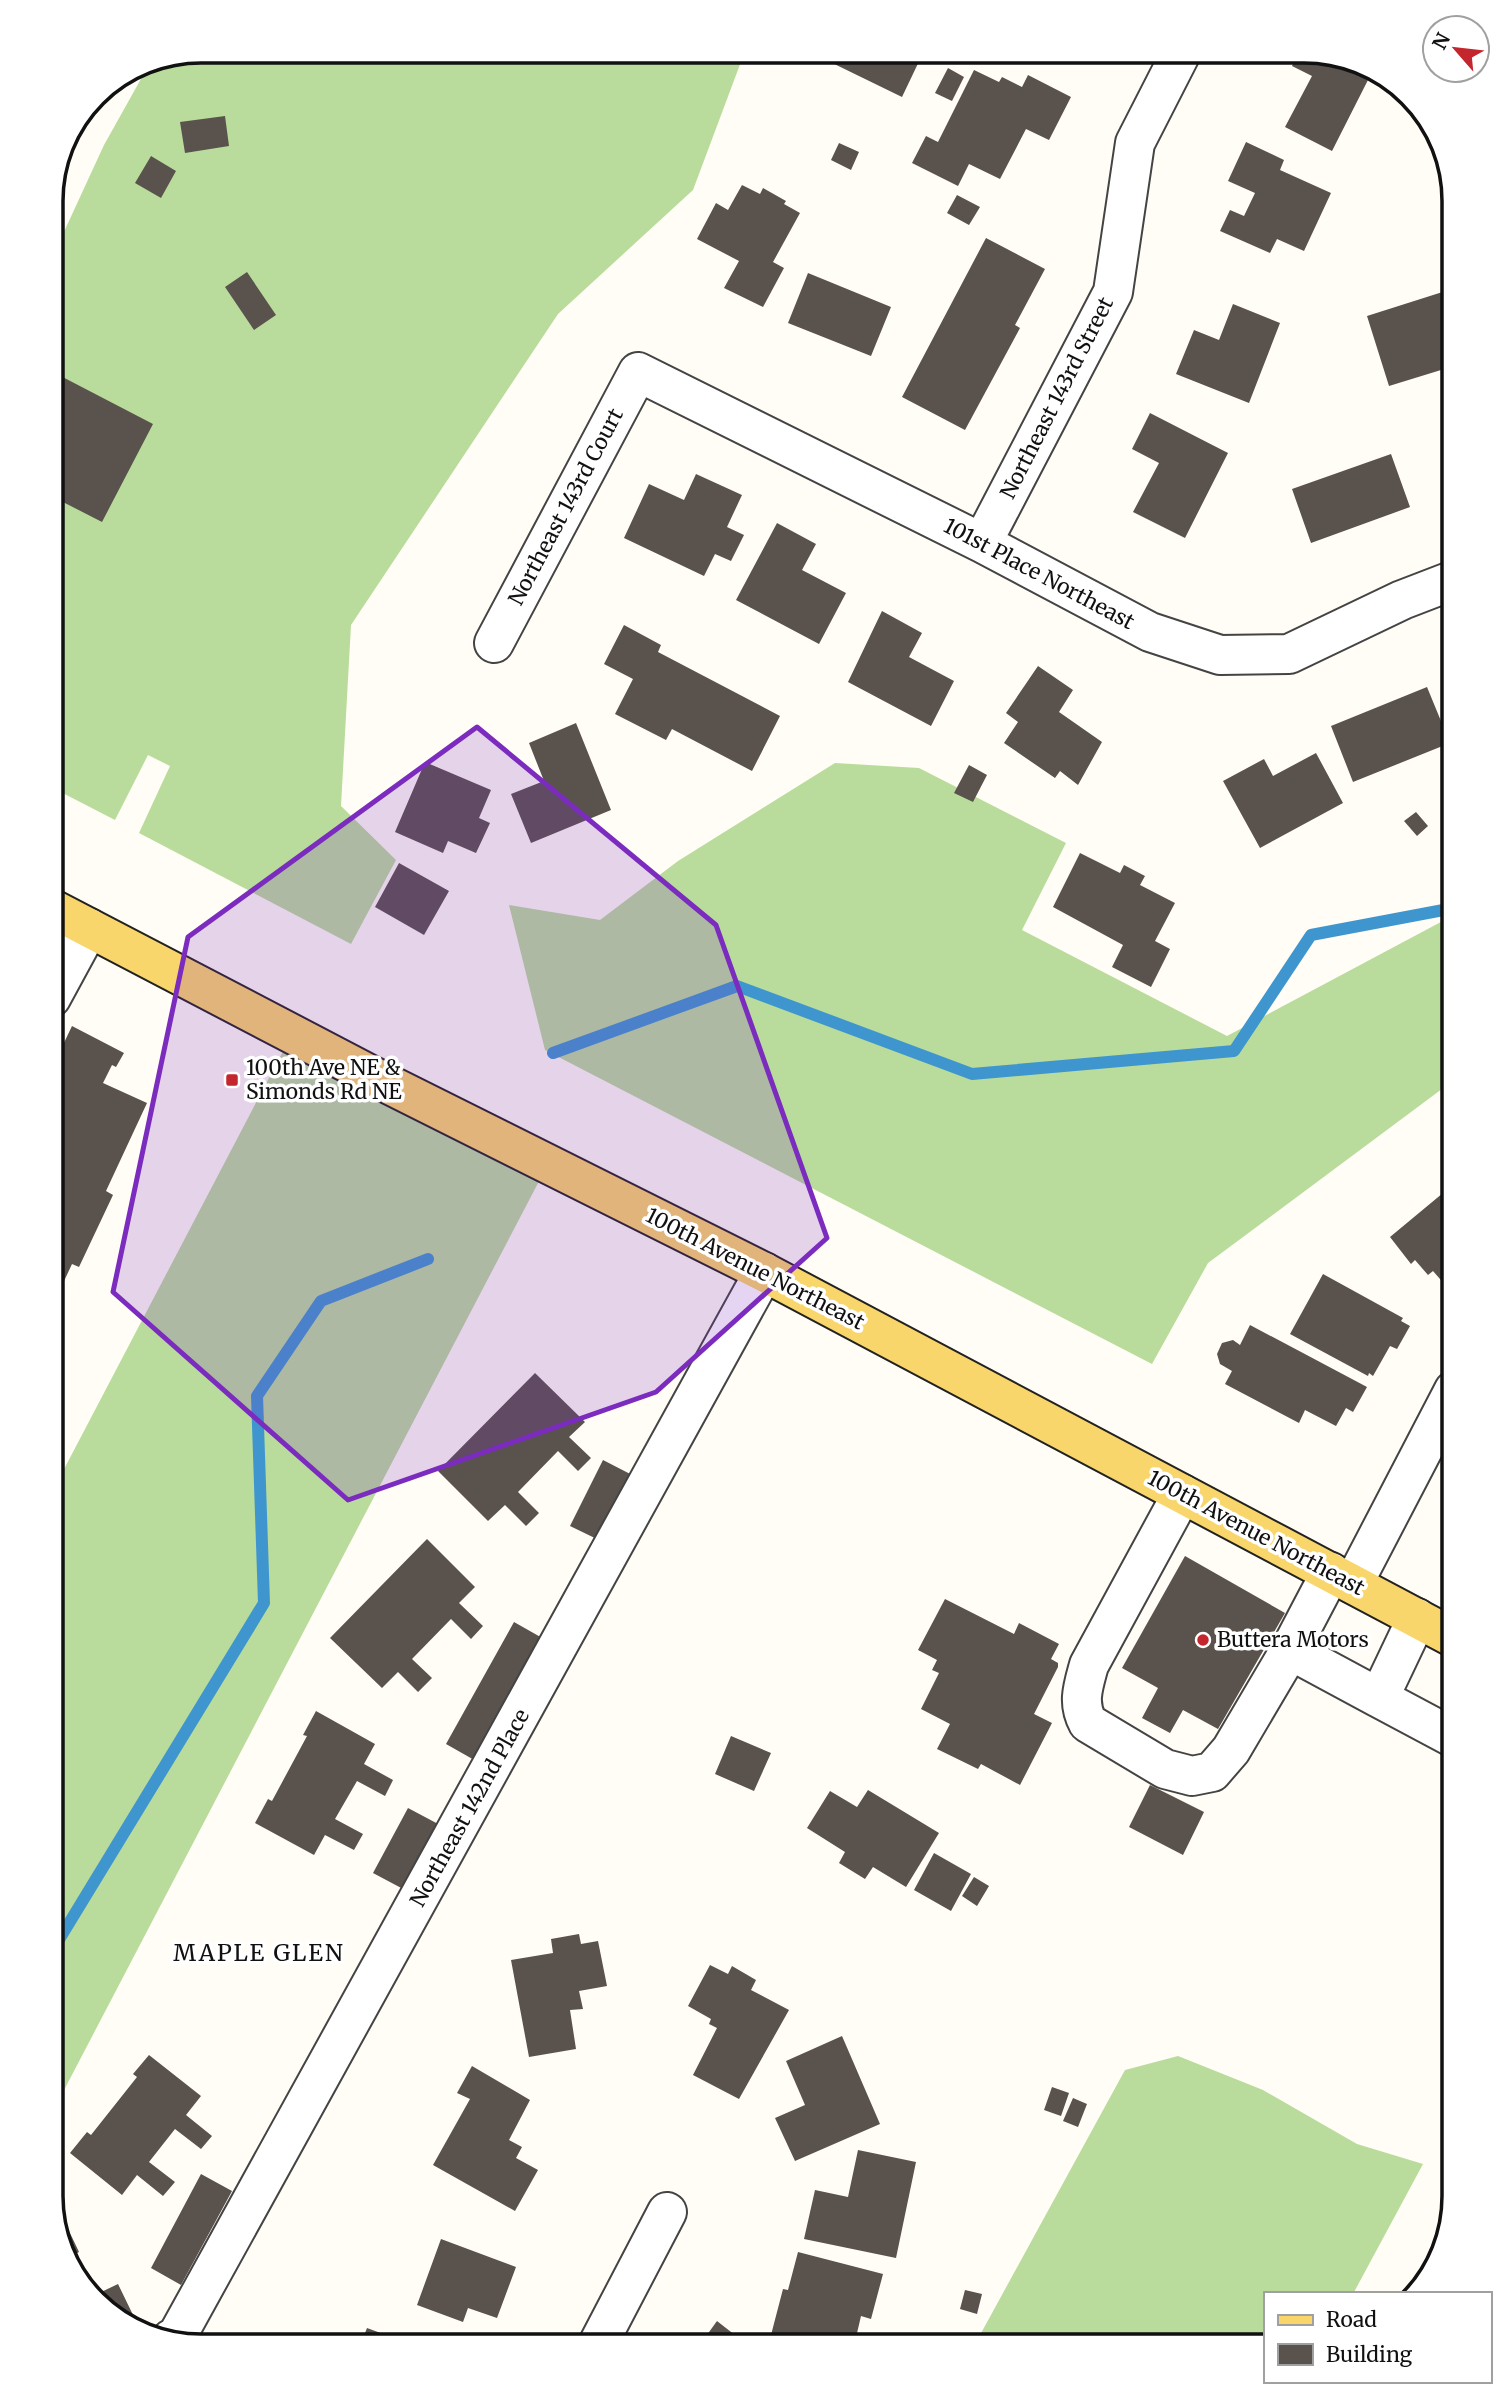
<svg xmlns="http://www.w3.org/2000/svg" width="1505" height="2397" viewBox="0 0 1505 2397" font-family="Merriweather,serif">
<rect width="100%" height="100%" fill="#fffdf5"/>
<!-- forest -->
<path fill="#b9dc9c" d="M 201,51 L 745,51 L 693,190 L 558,314 L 351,625 L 341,806 L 396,860 L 351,944 L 139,833 L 170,766 L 148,755 L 115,820 L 51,787 L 51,260 L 104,145 L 151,61 Z
M 835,763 L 919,768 L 1066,843 L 1022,930 L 1227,1036 L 1454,915 L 1454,1080 L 1208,1263 L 1152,1364 L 545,1050 L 509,905 L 600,920 L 678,861 Z
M 291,1036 L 548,1164 L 51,2115 L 51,1494 Z
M 1178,2056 L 1263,2090 L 1357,2144 L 1423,2164 L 1353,2294 L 1265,2294 L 1265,2346 L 974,2346 L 1125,2070 Z"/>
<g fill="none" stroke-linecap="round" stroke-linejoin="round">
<!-- stream -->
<path stroke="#3f96cf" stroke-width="12" d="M 553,1053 L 737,986 L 972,1074 L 1234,1051 L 1311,935 L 1454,908
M 51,1946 L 60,1938 L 264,1603 L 257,1396 L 321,1301 L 428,1259"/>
</g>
<!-- building -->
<path fill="#5a524d" d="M 825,51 L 918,51 L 923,53 L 902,97 L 822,58 Z
M 1299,51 L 1314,51 L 1343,61 L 1342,65 L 1369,78 L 1332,151 L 1285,127 L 1312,76 L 1292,66 Z
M 948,68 L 964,77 L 952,101 L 935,93 Z
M 974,70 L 999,82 L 1002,77 L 1022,87 L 1028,75 L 1071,97 L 1049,140 L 1026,129 L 1000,179 L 969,164 L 958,186 L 912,163 L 926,136 L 938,142 Z
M 225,116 L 229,146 L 185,153 L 180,122 Z
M 1246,142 L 1284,160 L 1280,170 L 1331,193 L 1304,251 L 1277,239 L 1270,253 L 1220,231 L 1230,210 L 1244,216 L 1255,193 L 1228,181 Z
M 839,143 L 859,152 L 851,170 L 831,160 Z
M 151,156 L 176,171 L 161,198 L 135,183 Z
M 742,185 L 760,194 L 763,188 L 786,201 L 784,204 L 800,213 L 773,262 L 784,268 L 763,307 L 724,288 L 739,261 L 697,239 L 716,203 L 728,210 Z
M 957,195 L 980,207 L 969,225 L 947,213 Z
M 986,238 L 1045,269 L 1015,325 L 1020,328 L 965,430 L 902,397 Z
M 247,272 L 276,315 L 254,330 L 225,287 Z
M 808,273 L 891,307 L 871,356 L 788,323 Z
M 1452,289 L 1454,354 L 1451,355 L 1454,366 L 1389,386 L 1367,316 Z
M 1233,304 L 1280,323 L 1249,403 L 1176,374 L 1194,330 L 1219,340 Z
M 51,371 L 153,424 L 102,522 L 61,501 L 51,520 Z
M 1150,413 L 1228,453 L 1185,538 L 1133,512 L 1159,463 L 1132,449 Z
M 1391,454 L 1410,507 L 1311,543 L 1292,489 Z
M 696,474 L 742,495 L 727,527 L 744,535 L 731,561 L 715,554 L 704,576 L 624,538 L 649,484 L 684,500 Z
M 777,523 L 816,544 L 802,570 L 846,593 L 819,644 L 736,600 Z
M 882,611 L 922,633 L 909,657 L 954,681 L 931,726 L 848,682 Z
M 624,625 L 661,645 L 658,652 L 780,716 L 752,771 L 672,729 L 666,740 L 615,714 L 633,679 L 604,664 Z
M 1038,666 L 1073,690 L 1059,712 L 1102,742 L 1078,785 L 1060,771 L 1055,778 L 1004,743 L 1018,722 L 1006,713 Z
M 1427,687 L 1450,743 L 1353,782 L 1331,726 Z
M 576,723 L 611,810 L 531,843 L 511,794 L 544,781 L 529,743 Z
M 1316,753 L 1343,803 L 1260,848 L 1223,781 L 1264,759 L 1273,776 Z
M 425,762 L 491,790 L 479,818 L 490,823 L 476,853 L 448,841 L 443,853 L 395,832 Z
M 969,765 L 987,775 L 973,802 L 954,793 Z
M 1416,812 L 1428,826 L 1417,836 L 1404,821 Z
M 1080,853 L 1120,873 L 1124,865 L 1145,876 L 1140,885 L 1175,903 L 1155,941 L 1170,949 L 1151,987 L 1112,967 L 1123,945 L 1053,907 Z
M 399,863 L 449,891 L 424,935 L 375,907 Z
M 72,1026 L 124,1053 L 116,1067 L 112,1065 L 103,1083 L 147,1103 L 106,1191 L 113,1195 L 79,1267 L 72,1264 L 51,1309 L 51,1070 Z
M 1443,1193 L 1454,1206 L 1454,1281 L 1447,1287 L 1433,1271 L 1428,1275 L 1415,1260 L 1411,1264 L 1390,1237 Z
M 1323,1274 L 1403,1318 L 1401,1321 L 1410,1326 L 1397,1349 L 1390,1346 L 1373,1376 L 1369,1373 L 1368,1376 L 1290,1334 Z
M 1250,1325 L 1367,1387 L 1353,1412 L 1346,1408 L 1336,1426 L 1305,1410 L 1299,1423 L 1225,1384 L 1232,1371 L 1220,1364 L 1217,1354 L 1222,1343 L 1233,1340 L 1240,1345 Z
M 535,1373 L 585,1422 L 569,1437 L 591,1458 L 578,1471 L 558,1451 L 518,1492 L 539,1513 L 526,1526 L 505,1505 L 488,1521 L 438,1471 Z
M 603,1460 L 636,1477 L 603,1542 L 570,1526 Z
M 427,1539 L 475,1587 L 459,1603 L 483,1626 L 471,1639 L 451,1619 L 412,1659 L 432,1678 L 418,1692 L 398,1672 L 382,1688 L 330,1638 Z
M 1185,1556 L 1285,1613 L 1218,1729 L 1183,1710 L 1170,1733 L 1142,1718 L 1158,1688 L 1122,1668 Z
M 945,1599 L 1014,1634 L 1019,1623 L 1059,1644 L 1051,1659 L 1058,1663 L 1058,1667 L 1034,1714 L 1052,1723 L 1020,1785 L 981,1764 L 978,1769 L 937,1749 L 950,1724 L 921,1709 L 939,1673 L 932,1670 L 937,1660 L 918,1650 Z
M 514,1622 L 544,1639 L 476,1761 L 446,1744 Z
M 316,1711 L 375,1744 L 364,1764 L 393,1780 L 385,1796 L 357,1781 L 335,1819 L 363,1834 L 354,1850 L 325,1835 L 314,1855 L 255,1823 L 268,1799 L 272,1801 L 307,1736 L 303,1735 Z
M 731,1736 L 771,1753 L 754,1791 L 715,1774 Z
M 1150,1785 L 1204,1812 L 1183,1855 L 1129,1827 Z
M 868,1790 L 939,1833 L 906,1887 L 873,1867 L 865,1879 L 839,1863 L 845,1852 L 807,1828 L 830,1791 L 857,1807 Z
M 408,1808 L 440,1825 L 405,1890 L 373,1873 Z
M 934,1853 L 971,1874 L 951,1911 L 914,1890 Z
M 974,1877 L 989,1886 L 977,1906 L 962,1896 Z
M 579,1934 L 581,1944 L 598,1941 L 607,1986 L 579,1991 L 583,2009 L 570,2010 L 576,2049 L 529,2057 L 511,1960 L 553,1953 L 551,1939 Z
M 710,1965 L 728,1974 L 732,1966 L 756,1980 L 751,1990 L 789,2010 L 739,2099 L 693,2075 L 717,2028 L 709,2024 L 711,2019 L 688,2006 Z
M 842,2036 L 880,2124 L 795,2161 L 775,2118 L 805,2105 L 786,2061 Z
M 149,2055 L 201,2096 L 186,2115 L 212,2136 L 201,2149 L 175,2129 L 149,2162 L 175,2182 L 163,2196 L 137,2175 L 122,2195 L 70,2153 L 87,2132 L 91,2135 L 137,2077 L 133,2074 Z
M 472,2066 L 530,2100 L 509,2140 L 522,2147 L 516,2158 L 538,2170 L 515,2211 L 433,2165 L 470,2099 L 457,2093 Z
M 1052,2087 L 1069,2093 L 1061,2116 L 1044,2110 Z
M 1073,2098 L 1087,2104 L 1078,2127 L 1063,2121 Z
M 858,2150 L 916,2162 L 896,2258 L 804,2239 L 815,2190 L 848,2197 Z
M 201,2174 L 232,2191 L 181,2285 L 151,2268 Z
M 51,2193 L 79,2252 L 66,2259 L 51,2196 Z
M 441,2239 L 516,2267 L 497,2318 L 468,2308 L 463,2322 L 417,2305 Z
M 798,2252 L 883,2274 L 871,2319 L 861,2316 L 854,2346 L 813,2346 L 771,2335 L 783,2289 L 788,2290 Z
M 118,2284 L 134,2317 L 122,2323 L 95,2295 Z
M 965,2290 L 982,2294 L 977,2314 L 960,2309 Z
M 717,2321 L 749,2346 L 699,2346 Z
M 367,2328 L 416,2346 L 360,2346 Z"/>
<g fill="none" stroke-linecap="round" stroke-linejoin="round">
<!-- minor casing -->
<g stroke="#444" stroke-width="42">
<path id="minor" d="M 982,543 L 1113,292 L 1135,143 L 1182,51
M 494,643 L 638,372 L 982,543 L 1150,632 L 1220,655 L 1289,654 L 1402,600 L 1454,580
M 51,998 L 89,928
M 1182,1494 L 1089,1665 C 1083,1687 1077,1703 1088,1723 L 1165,1769 L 1192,1776 L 1212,1772 L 1231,1750 L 1290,1650
M 1331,1572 L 1290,1650 L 1379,1698
M 1353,1584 L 1454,1390
M 1417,1618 L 1379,1698 L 1454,1738
M 171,2339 L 177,2336 L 764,1272
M 597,2346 L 667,2212"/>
</g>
<!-- major casing -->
<g stroke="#222" stroke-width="42">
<path id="major" d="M 51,908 L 390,1085 L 764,1272 L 1454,1638"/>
</g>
<!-- minor -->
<use href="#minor" stroke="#fff" stroke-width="38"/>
<!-- major -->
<use href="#major" stroke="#f9d66b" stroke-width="38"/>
</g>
<!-- marked area -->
<path fill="#7b2cbf" fill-opacity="0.2" stroke="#7b2cbf" stroke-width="5" stroke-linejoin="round" d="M 477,727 L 716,925 L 827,1238 L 656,1392 L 348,1500 L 113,1292 L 188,937 Z"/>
<!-- markers -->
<g fill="#c4262e" stroke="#fff" stroke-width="2.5">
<rect x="225" y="1073" width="14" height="14" rx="3.5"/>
<circle cx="1203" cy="1640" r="7"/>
</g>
<g text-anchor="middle" stroke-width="7" stroke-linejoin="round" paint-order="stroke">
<!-- street labels -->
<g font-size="21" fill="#111" stroke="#fff">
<text transform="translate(1057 398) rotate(-63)" y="7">Northeast 143rd Street</text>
<text transform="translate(566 507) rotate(-62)" y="7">Northeast 143rd Court</text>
<text transform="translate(1039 574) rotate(28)" y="7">101st Place Northeast</text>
<text transform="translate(755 1269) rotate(27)" y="7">100th Avenue Northeast</text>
<text transform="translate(1256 1533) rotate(28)" y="7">100th Avenue Northeast</text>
<text transform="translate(470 1808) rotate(-61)" y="7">Northeast 142nd Place</text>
</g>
<!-- poi labels -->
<g font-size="21" fill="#111" stroke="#fff" text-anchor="start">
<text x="246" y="1075">100th Ave NE &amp;<tspan x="246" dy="24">Simonds Rd NE</tspan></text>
<text x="1217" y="1647">Buttera Motors</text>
</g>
<!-- neighbourhood labels -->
<g font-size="23" letter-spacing="2" fill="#111" stroke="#fff">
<text x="259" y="1961">MAPLE GLEN</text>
</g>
</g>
<!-- crop -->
<path d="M0 0H1505V2397H0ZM201 63H1304A138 138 0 0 1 1442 201V2196A138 138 0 0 1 1304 2334H201A138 138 0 0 1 63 2196V201A138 138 0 0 1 201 63Z" fill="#fff" fill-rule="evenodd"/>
<path fill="none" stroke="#111" stroke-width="3.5" d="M201 63H1304A138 138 0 0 1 1442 201V2196A138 138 0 0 1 1304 2334H201A138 138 0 0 1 63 2196V201A138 138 0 0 1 201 63Z"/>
<!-- legend -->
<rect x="1264" y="2292" width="228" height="91" fill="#ffffff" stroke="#a0a0a0" stroke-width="2"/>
<rect x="1278" y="2315" width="35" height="10" fill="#f9d66b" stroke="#a0a0a0" stroke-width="2"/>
<text x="1326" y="2327" font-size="21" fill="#111111">Road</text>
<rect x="1278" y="2344" width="35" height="21" fill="#5a524d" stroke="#a0a0a0" stroke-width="2"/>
<text x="1326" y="2362" font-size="21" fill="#111111">Building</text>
<!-- north arrow -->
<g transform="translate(1456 49) rotate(298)"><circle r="33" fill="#ffffff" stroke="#a0a0a0" stroke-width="2"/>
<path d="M0-5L12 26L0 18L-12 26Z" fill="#c4262e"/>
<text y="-10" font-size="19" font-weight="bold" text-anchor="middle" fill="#111111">N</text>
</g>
</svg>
